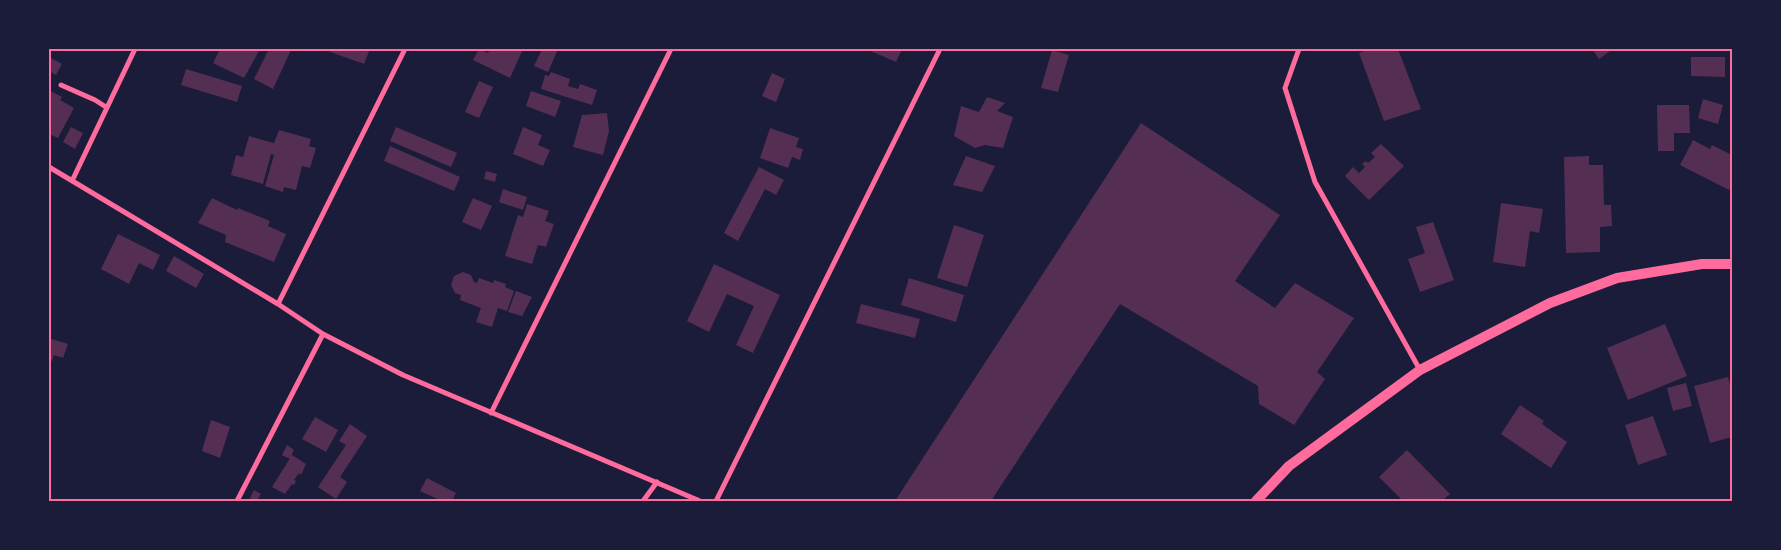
<svg xmlns="http://www.w3.org/2000/svg" width="1781" height="550" viewBox="0 0 1781 550" font-family="'Roboto Condensed',sans-serif">
<rect width="100%" height="100%" fill="#1b1b3a"/>
<!-- building -->
<path fill="#542f53" d="M 220,49 L 260,49 L 244,78 L 213,63 Z
M 269,49 L 287,49 L 291,50 L 273,89 L 254,79 Z
M 322,49 L 370,49 L 364,64 Z
M 479,49 L 488,53 L 490,49 L 523,49 L 510,78 L 473,60 Z
M 542,49 L 558,49 L 548,72 L 534,66 Z
M 866,49 L 902,49 L 896,62 Z
M 1368,49 L 1398,49 L 1421,109 L 1384,121 L 1359,53 Z
M 1592,49 L 1613,49 L 1599,59 Z
M 1052,50 L 1069,55 L 1058,92 L 1041,88 Z
M 49,57 L 62,64 L 56,75 L 49,71 Z
M 1691,57 L 1725,57 L 1725,77 L 1691,76 Z
M 186,69 L 242,86 L 237,102 L 181,85 Z
M 551,72 L 570,79 L 568,86 L 578,89 L 580,84 L 597,90 L 592,105 L 541,89 L 545,75 L 549,76 Z
M 772,73 L 785,79 L 776,102 L 762,96 Z
M 479,81 L 493,87 L 479,118 L 465,112 Z
M 49,90 L 62,97 L 60,100 L 74,108 L 58,138 L 49,134 Z
M 531,91 L 561,101 L 555,117 L 526,106 Z
M 987,97 L 1005,103 L 997,111 L 1013,117 L 1003,148 L 985,145 L 975,148 L 954,136 L 961,106 L 979,112 Z
M 1703,99 L 1723,105 L 1718,124 L 1698,118 Z
M 1657,105 L 1689,105 L 1690,133 L 1674,133 L 1674,151 L 1658,151 Z
M 607,113 L 609,131 L 603,155 L 573,147 L 582,115 Z
M 1141,123 L 1280,215 L 1235,281 L 1275,308 L 1295,283 L 1354,318 L 1317,372 L 1325,379 L 1294,425 L 1259,404 L 1258,386 L 1120,304 L 991,501 L 895,501 Z
M 71,127 L 83,133 L 75,149 L 63,142 Z
M 396,127 L 457,153 L 451,167 L 390,141 Z
M 523,127 L 542,135 L 538,145 L 550,150 L 543,166 L 513,154 Z
M 770,128 L 799,138 L 796,147 L 803,149 L 800,160 L 792,157 L 788,168 L 760,158 Z
M 279,130 L 311,139 L 309,146 L 316,148 L 310,168 L 302,166 L 296,190 L 284,187 L 283,192 L 265,186 L 274,155 L 271,154 L 263,184 L 231,175 L 236,155 L 243,157 L 249,136 L 274,143 Z
M 1693,140 L 1710,149 L 1712,145 L 1732,155 L 1732,183 L 1729,190 L 1680,165 Z
M 1381,144 L 1404,166 L 1369,200 L 1345,176 L 1353,167 L 1359,173 L 1365,167 L 1362,164 L 1366,161 L 1368,163 L 1375,157 L 1371,153 Z
M 390,146 L 460,177 L 454,191 L 384,161 Z
M 966,156 L 995,166 L 982,192 L 953,185 Z
M 1589,156 L 1589,165 L 1603,165 L 1604,205 L 1611,205 L 1612,226 L 1600,227 L 1600,252 L 1566,253 L 1564,157 Z
M 759,167 L 784,180 L 776,195 L 765,189 L 738,241 L 724,233 Z
M 486,171 L 497,174 L 495,182 L 484,179 Z
M 503,189 L 527,197 L 523,210 L 499,202 Z
M 212,198 L 237,210 L 238,208 L 270,221 L 268,226 L 286,234 L 274,262 L 225,242 L 226,235 L 198,223 Z
M 473,198 L 492,206 L 481,230 L 462,222 Z
M 1501,203 L 1543,209 L 1539,233 L 1530,231 L 1525,267 L 1493,262 Z
M 527,204 L 549,211 L 545,221 L 554,224 L 546,247 L 538,245 L 532,264 L 505,256 L 518,215 L 523,217 Z
M 1433,222 L 1454,280 L 1420,292 L 1408,259 L 1425,253 L 1416,227 Z
M 954,225 L 984,235 L 967,287 L 937,278 Z
M 118,234 L 160,255 L 153,270 L 139,263 L 129,284 L 101,269 Z
M 174,256 L 204,274 L 196,288 L 166,271 Z
M 714,264 L 780,295 L 753,353 L 736,345 L 754,306 L 727,294 L 709,332 L 687,321 Z
M 463,272 L 471,275 L 474,282 L 477,283 L 479,278 L 493,283 L 494,280 L 506,284 L 505,287 L 514,291 L 507,311 L 498,308 L 492,327 L 476,322 L 481,308 L 460,300 L 461,295 L 455,293 L 451,285 L 454,276 Z
M 909,278 L 964,295 L 956,322 L 901,305 Z
M 516,291 L 532,297 L 522,316 L 508,312 Z
M 861,304 L 920,319 L 915,338 L 856,323 Z
M 1665,324 L 1687,376 L 1628,400 L 1607,348 Z
M 49,338 L 68,344 L 63,358 L 54,355 L 52,361 L 49,360 Z
M 1728,377 L 1732,393 L 1732,437 L 1710,443 L 1694,386 Z
M 1686,383 L 1692,406 L 1673,411 L 1667,388 Z
M 1520,405 L 1544,421 L 1542,424 L 1567,442 L 1551,468 L 1501,434 Z
M 1653,416 L 1667,455 L 1638,465 L 1625,425 Z
M 315,417 L 338,430 L 326,452 L 302,439 Z
M 211,420 L 230,427 L 220,458 L 202,451 Z
M 350,424 L 367,436 L 340,477 L 347,482 L 336,499 L 318,487 L 346,445 L 339,441 Z
M 287,445 L 294,450 L 290,459 L 282,455 Z
M 1407,450 L 1450,494 L 1442,501 L 1403,501 L 1379,477 Z
M 292,455 L 306,464 L 301,475 L 299,473 L 294,480 L 296,481 L 294,485 L 292,484 L 285,494 L 272,487 Z
M 427,478 L 456,493 L 452,501 L 442,501 L 420,491 Z
M 254,490 L 261,494 L 257,501 L 249,500 Z"/>
<g fill="none" stroke-linecap="round" stroke-linejoin="round">
<!-- minor -->
<path stroke="#ff6b9d" stroke-width="5" d="M 1299,49 L 1285,88 L 1315,182 L 1420,370
M 61,85 L 95,100 L 106,107
M 49,167 L 278,304 L 323,334 L 403,375 L 700,501
M 72,181 L 135,49
M 278,304 L 405,49
M 491,413 L 671,49
M 237,501 L 323,334
M 643,501 L 657,482
M 716,501 L 940,49"/>
<!-- secondary -->
<path stroke="#ff6b9d" stroke-width="10" d="M 1256,501 L 1289,466 L 1420,370 L 1550,303 L 1617,278 L 1702,264 L 1732,264"/>
</g>
<!-- border -->
<rect width="1781" height="550" fill="none" stroke="#1b1b3a" stroke-width="100"/>
<rect x="50" y="50" width="1681" height="450" fill="none" stroke="#ff6b9d" stroke-width="2"/>
</svg>
